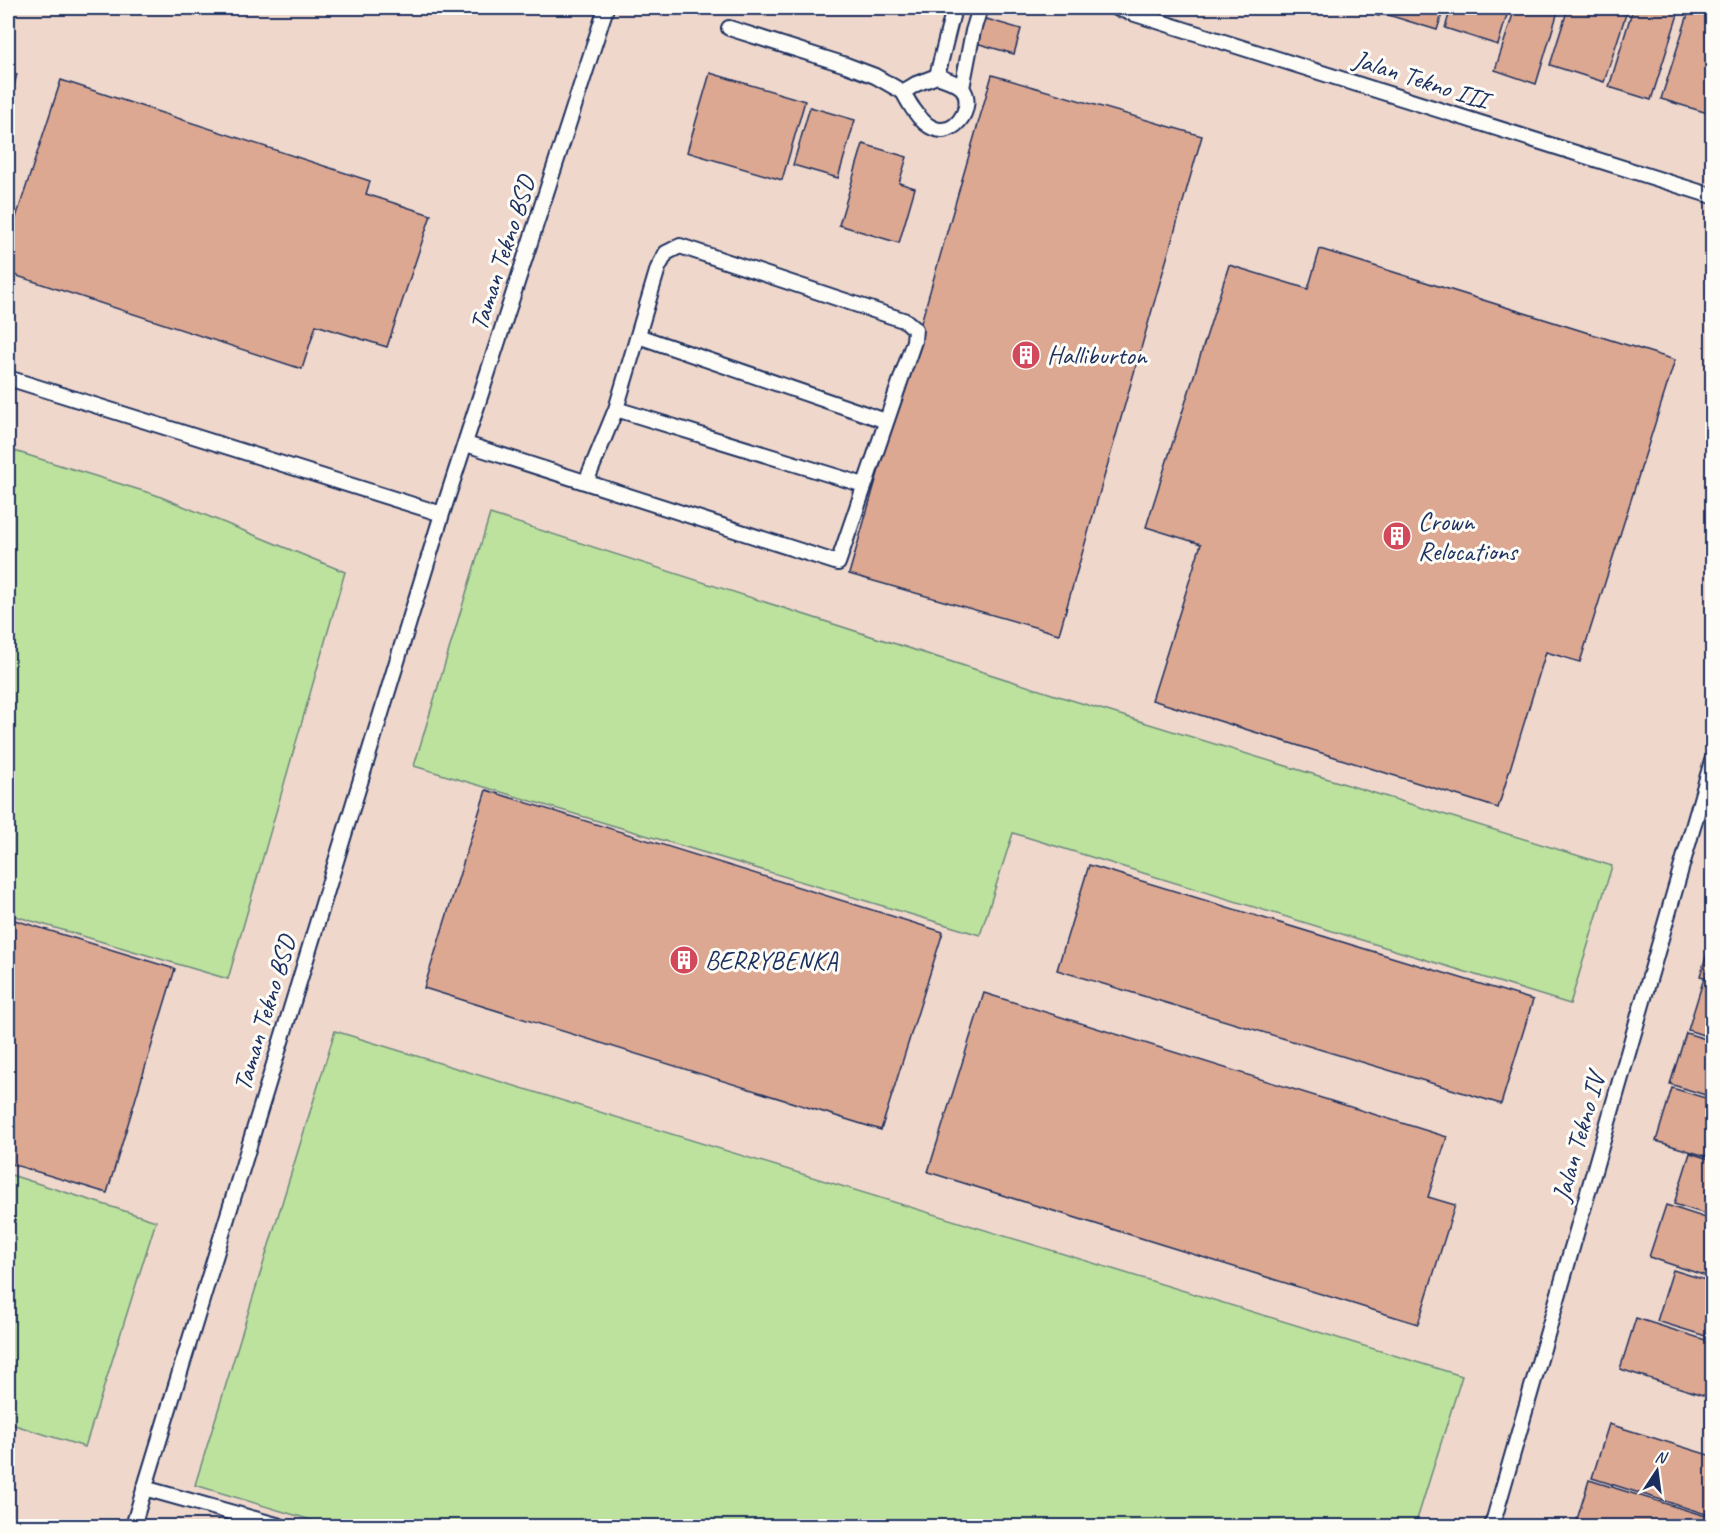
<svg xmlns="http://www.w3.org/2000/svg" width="1720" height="1534" viewBox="0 0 1720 1534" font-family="Caveat,sans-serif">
<rect width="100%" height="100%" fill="#f7ebe3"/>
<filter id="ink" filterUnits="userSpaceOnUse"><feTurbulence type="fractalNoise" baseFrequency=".0167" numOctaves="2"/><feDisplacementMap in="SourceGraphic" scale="12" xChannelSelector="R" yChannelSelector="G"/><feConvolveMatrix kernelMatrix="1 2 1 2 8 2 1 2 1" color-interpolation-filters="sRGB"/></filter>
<g filter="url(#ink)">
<!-- built -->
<path fill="#efd7cb" d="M 8,8 L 1712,8 L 1712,1526 L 8,1526 Z"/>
<!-- green -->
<path fill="#bce29d" stroke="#6c887e" stroke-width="1.5" d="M 8,449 L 156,495 L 345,572 L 228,979 L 8,914 Z
M 490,514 L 1055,695 L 1612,866 L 1570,1004 L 1013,833 L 980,935 L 414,766 Z
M 335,1031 L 1462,1376 L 1415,1526 L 331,1526 L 195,1485 Z
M 8,1174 L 156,1221 L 85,1447 L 8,1423 Z"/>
<!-- building -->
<path fill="#dda892" stroke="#1b2f5e" stroke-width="1.5" d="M 1352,8 L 1381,8 L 1379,16 Z
M 1387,8 L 1444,8 L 1437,30 L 1385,14 Z
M 1451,8 L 1509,8 L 1498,45 L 1445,28 Z
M 1515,8 L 1559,8 L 1536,84 L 1495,70 Z
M 1568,8 L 1628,8 L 1604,82 L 1550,65 Z
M 1633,8 L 1680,8 L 1651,100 L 1609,87 Z
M 1690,8 L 1712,8 L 1712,108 L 1711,114 L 1661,99 Z
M 983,18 L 1021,29 L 1014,54 L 976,43 Z
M 8,71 L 17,74 L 8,108 Z
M 710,73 L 805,101 L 782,180 L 687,152 Z
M 992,75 L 1202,136 L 1059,634 L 849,574 Z
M 61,80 L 370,181 L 366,194 L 431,215 L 387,347 L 316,325 L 302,369 L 8,273 L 8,242 Z
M 810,107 L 855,120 L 838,178 L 793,165 Z
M 863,144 L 907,157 L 899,183 L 915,188 L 899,243 L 839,225 Z
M 1320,249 L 1675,360 L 1580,662 L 1546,652 L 1498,808 L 1152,700 L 1201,544 L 1146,527 L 1229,265 L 1308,289 Z
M 486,790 L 943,932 L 881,1130 L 424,988 Z
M 1089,865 L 1533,1000 L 1501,1104 L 1057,970 Z
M 8,918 L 175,969 L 107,1193 L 8,1163 Z
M 1712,937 L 1712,979 L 1700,976 Z
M 1704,978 L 1712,981 L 1712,1038 L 1688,1030 Z
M 984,993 L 1447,1137 L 1428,1197 L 1455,1205 L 1418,1324 L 928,1172 Z
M 1686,1033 L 1712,1041 L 1712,1097 L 1670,1084 Z
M 1672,1088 L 1712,1100 L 1712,1158 L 1656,1141 Z
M 1690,1153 L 1712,1160 L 1712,1216 L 1674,1204 Z
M 1666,1205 L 1712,1220 L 1712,1278 L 1649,1257 Z
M 1673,1270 L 1712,1282 L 1712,1338 L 1657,1321 Z
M 1636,1318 L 1712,1342 L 1712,1398 L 1620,1369 Z
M 1609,1424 L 1712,1456 L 1712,1516 L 1592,1478 Z
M 1589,1480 L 1712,1518 L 1712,1526 L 1575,1526 Z"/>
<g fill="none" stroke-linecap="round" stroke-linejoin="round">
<!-- lane casing -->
<g stroke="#1b2f5e" stroke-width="18">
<path id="lane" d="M 1116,8 L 1712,196
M 729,28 L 846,65 L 875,76 L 903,92
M 937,76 C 945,79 956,82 962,88 C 977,106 952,146 925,123 C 915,114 909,103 903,92 L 916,84 Z
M 937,76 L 954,8
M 962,88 L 973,31 L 980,8
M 638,336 L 886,421
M 8,378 L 442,514
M 616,409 L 864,485
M 466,444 L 838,563 L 914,341 L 915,329 L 906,321 L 680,246 L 666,253 L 658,268 L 616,409 L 586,482
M 144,1488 L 280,1526
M 133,1526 L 442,514 L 606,8
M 1492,1526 L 1712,761"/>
</g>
<!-- lane -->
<use href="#lane" stroke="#fdfcf7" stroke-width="14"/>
</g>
</g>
<!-- icons -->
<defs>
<g id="building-disc" transform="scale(1.5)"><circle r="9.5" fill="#d1495b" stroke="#fdfcf7"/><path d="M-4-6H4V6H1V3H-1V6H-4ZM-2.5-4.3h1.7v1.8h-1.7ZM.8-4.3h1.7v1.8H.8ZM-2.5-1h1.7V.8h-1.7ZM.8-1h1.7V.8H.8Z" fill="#fff"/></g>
</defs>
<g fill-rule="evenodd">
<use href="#building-disc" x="1026" y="355"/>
<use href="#building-disc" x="1397" y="536"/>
<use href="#building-disc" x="684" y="960"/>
</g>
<g text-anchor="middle" stroke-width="6" stroke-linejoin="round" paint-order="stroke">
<!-- street labels -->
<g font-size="26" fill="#1b2f5e" stroke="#fdfcf7">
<text transform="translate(1421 79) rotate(18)" y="9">Jalan Tekno III</text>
<text transform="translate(502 253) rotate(-72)" y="9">Taman Tekno BSD</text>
<text transform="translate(264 1013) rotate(-73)" y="9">Taman Tekno BSD</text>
<text transform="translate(1578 1137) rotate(-74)" y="9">Jalan Tekno IV</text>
</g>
<!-- poi labels -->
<g font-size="26" fill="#1b2f5e" stroke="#fdfcf7" text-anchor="start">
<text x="1047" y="364">Halliburton</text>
<text x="1418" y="530">Crown<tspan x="1418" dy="30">Relocations</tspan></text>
<text x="705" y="969">BERRYBENKA</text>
</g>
</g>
<!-- margin -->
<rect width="1720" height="1534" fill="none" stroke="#fdfcf7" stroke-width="30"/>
<rect x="15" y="15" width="1690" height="1504" fill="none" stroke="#1b2f5e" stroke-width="2" filter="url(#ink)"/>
<!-- north arrow -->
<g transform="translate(1657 1471) rotate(13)" stroke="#fdfcf7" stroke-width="4.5" paint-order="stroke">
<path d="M0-4.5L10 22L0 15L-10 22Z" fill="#1b2f5e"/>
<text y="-9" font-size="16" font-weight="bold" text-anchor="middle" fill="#1b2f5e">N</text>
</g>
</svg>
